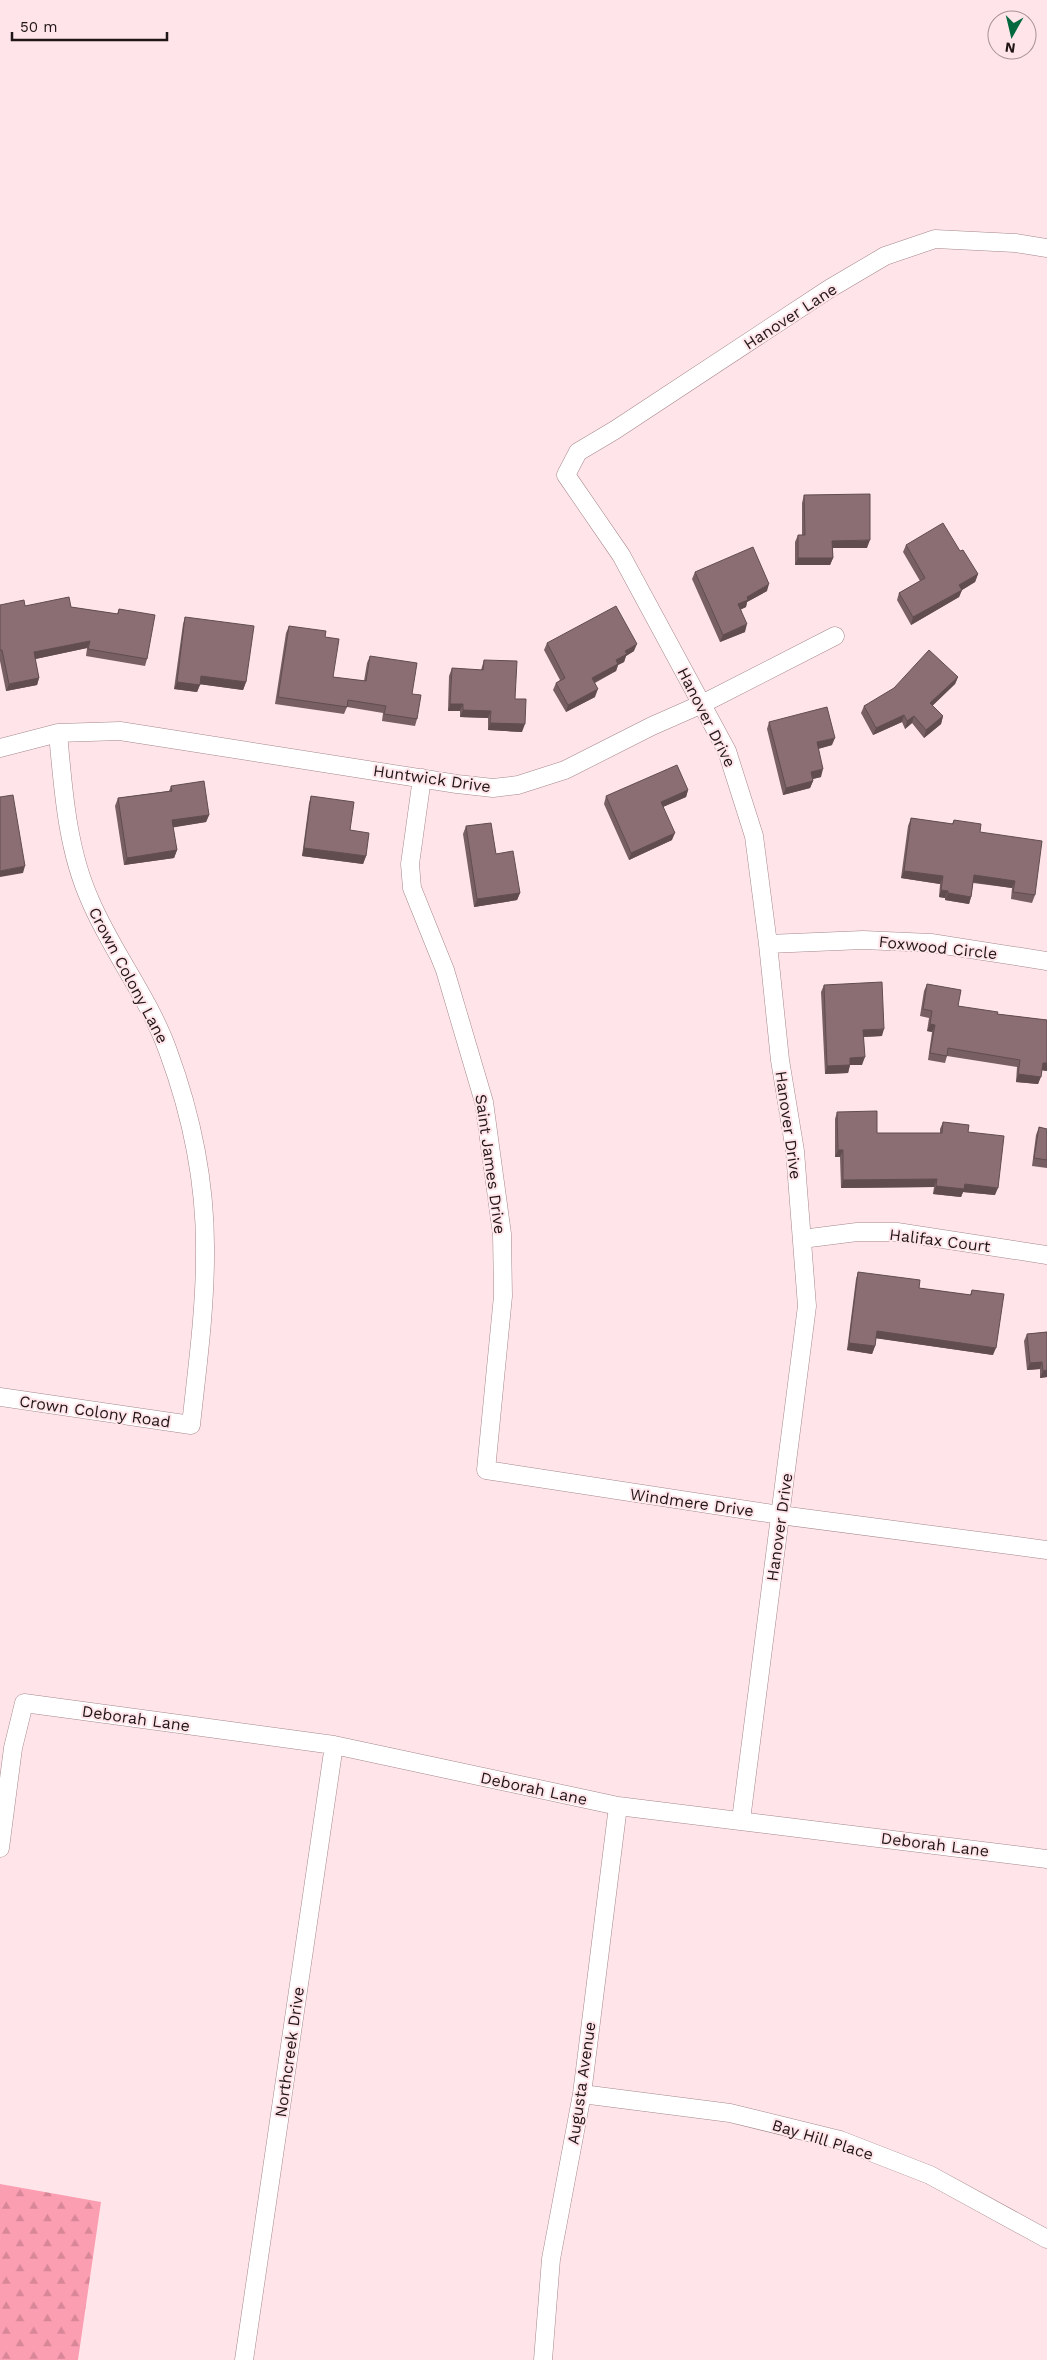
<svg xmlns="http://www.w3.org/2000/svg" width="1047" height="2360" viewBox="0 0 1047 2360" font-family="'Work Sans',sans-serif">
<defs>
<pattern id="forest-firs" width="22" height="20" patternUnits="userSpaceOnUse" patternTransform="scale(1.25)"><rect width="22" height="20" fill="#fc9eb1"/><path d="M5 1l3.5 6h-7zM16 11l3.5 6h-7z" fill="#d88798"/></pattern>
</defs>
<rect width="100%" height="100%" fill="#ffe5e9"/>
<!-- forest -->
<path fill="url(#forest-firs)" d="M 0,2184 L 101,2202 L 78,2360 L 0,2360 Z"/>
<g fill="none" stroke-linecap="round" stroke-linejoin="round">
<!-- street casing -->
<g stroke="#a5878c" stroke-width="19">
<path id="street" d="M 0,748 L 58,733 L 120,731 L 457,784 L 493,788 L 518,785 L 565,770 L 652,726 L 702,704 L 835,636
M 422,778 L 410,864 L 412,888 L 445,970 L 484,1102 L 502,1234 L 503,1296 L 486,1470 L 780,1515 L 1047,1550
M 768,944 L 863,940 L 931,943 L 1047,961
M 802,1239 L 857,1232 L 897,1232 L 1047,1255
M 0,1397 L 191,1425 C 197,1369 205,1312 205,1255 C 206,1186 192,1116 168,1051 C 149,998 112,952 90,900 C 67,849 63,788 58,733
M 741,1820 L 807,1306 L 795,1151 L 780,1060 L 768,944 L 754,836 L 727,751 L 621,555 L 566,475 L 578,452 L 615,430 L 829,289 L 885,256 L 935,239 L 1015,243 L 1047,248
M 0,1848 L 13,1748 L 24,1703 L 334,1745 L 618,1806 L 1047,1859
M 582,2094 L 730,2113 L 840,2140 L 930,2175 L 1047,2239
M 244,2360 L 334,1745
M 543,2360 L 551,2259 L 582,2094 L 618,1806"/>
</g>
<!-- street -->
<use href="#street" stroke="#fff" stroke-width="18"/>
</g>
<!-- wall -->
<path fill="#775f63" d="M 804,495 L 867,548 L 833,548 L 833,558 L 830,565 L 795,565 L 795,542 L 798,535 L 802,535 L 802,503 Z
M 906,545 L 960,551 L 978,574 L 975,582 L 962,590 L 959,597 L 911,625 L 897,600 L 899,593 L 920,581 L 903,552 Z
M 695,572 L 767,591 L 747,602 L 746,607 L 741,609 L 745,632 L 720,642 L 692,579 Z
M 0,605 L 71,607 L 117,614 L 119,609 L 147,659 L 145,666 L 86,656 L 87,648 L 35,659 L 39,678 L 37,685 L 6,691 L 0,661 Z
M 185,617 L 246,682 L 243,690 L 200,684 L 197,692 L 174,689 L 183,624 Z
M 289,626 L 325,637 L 333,677 L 364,681 L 367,663 L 370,656 L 412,694 L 417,719 L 415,726 L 382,721 L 383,713 L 347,707 L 344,714 L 275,704 L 286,633 Z
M 547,643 L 634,651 L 626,656 L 624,662 L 618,665 L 616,671 L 595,683 L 595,697 L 566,712 L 553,690 L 556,683 L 560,680 L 544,650 Z
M 484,660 L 515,699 L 522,732 L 488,730 L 488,718 L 460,717 L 460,711 L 448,711 L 449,676 L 452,668 L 481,670 Z
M 958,677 L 955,684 L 932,706 L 943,716 L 941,724 L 924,738 L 912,723 L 905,729 L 902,722 L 873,735 L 861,713 L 864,706 Z
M 769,722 L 832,745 L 818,749 L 821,777 L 813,779 L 813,781 L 810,788 L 783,795 L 767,729 Z
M 171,786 L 209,815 L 206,822 L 173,827 L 177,850 L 174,858 L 124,865 L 115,806 L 118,798 L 169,791 Z
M 688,790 L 686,797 L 663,807 L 672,840 L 629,860 L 604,804 L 606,796 Z
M 311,796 L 350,830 L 366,856 L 363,864 L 302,856 L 309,803 Z
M 911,818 L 952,824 L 954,820 L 980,832 L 1035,895 L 1032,903 L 1011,899 L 1012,888 L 973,883 L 971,897 L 969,904 L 945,900 L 945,898 L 939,897 L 940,884 L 901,878 L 908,826 Z
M 466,826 L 520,893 L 517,900 L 474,907 L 463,834 Z
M 927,984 L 958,1006 L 997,1014 L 1047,1020 L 1047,1071 L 1042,1070 L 1038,1084 L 1016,1082 L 1017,1067 L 947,1056 L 945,1063 L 928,1060 L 932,1032 L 927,1031 L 929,1018 L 920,1016 L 924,991 Z
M 824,985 L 882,1036 L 864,1037 L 862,1065 L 850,1065 L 848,1073 L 825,1074 L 821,992 Z
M 837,1112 L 877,1133 L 940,1133 L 940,1129 L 943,1122 L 968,1132 L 995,1195 L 963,1192 L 961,1197 L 933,1194 L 934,1187 L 841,1188 L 840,1157 L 835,1157 L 835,1119 Z
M 1039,1127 L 1047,1129 L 1047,1168 L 1032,1166 L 1036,1135 Z
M 858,1272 L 919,1288 L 970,1295 L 972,1290 L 993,1355 L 876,1338 L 875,1346 L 872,1354 L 847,1350 L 856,1279 Z
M 1047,1332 L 1047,1377 L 1040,1378 L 1040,1369 L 1027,1370 L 1024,1341 L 1027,1334 Z"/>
<!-- shaded-wall -->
<path fill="#614d50" d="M 870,540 L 867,548 L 830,548 L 832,541 Z
M 798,558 L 833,558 L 830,565 L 795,565 Z
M 978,574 L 975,582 L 962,590 L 959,597 L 911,625 L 913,617 L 959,585 Z
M 769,584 L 767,591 L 747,602 L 746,607 L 736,612 L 738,604 L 747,597 Z
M 747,624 L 745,632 L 720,642 L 723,635 Z
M 90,641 L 87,648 L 31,660 L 34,652 Z
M 637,644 L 634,651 L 626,656 L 624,662 L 618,665 L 616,671 L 589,685 L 592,678 L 616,660 L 625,651 Z
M 201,676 L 246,682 L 243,690 L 198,684 Z
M 958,677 L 955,684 L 927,711 L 930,703 Z
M 39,678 L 37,685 L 6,691 L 9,684 Z
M 177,682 L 200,685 L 197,692 L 174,689 Z
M 598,689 L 595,697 L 566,712 L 568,705 Z
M 450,704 L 463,704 L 460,711 L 448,711 Z
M 463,710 L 491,711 L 488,718 L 460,717 Z
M 904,715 L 902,722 L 873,735 L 876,728 Z
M 914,716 L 912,723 L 905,729 L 907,721 Z
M 943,716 L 941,724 L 924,738 L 926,730 Z
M 490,723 L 525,724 L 522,732 L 488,730 Z
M 835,738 L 832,745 L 814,750 L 817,742 Z
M 823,769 L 821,777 L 808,780 L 811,772 Z
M 813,781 L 810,788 L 783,795 L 786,788 Z
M 688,790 L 686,797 L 658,809 L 661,802 Z
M 209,815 L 206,822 L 170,828 L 172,820 Z
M 675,833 L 672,840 L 629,860 L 631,853 Z
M 304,848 L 366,856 L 363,864 L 302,856 Z
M 177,850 L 174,858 L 124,865 L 127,858 Z
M 25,866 L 23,873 L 0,877 L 0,871 Z
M 904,871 L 943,876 L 940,884 L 901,878 Z
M 974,875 L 1015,881 L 1012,888 L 972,882 Z
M 941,890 L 948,891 L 945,898 L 939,897 Z
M 520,893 L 517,900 L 474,907 L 477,899 Z
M 948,893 L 971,897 L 969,904 L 945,900 Z
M 930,1024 L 935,1025 L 932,1032 L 927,1031 Z
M 884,1029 L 882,1036 L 861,1037 L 863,1030 Z
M 865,1057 L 862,1065 L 847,1065 L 850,1058 Z
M 1043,1063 L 1047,1063 L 1047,1071 L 1040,1070 Z
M 850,1065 L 848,1073 L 825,1074 L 827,1066 Z
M 1018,1074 L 1041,1077 L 1038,1084 L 1016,1082 Z
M 838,1150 L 843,1150 L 840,1157 L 835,1157 Z
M 937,1179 L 934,1187 L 841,1188 L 843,1180 Z
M 965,1184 L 998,1188 L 995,1195 L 963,1192 L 961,1197 L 933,1194 L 936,1186 Z
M 877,1331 L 996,1348 L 993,1355 L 874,1338 Z
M 849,1343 L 875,1346 L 872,1354 L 847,1350 Z
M 1042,1362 L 1040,1369 L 1027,1370 L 1030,1363 Z
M 1047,1370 L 1047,1377 L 1040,1378 L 1043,1371 Z"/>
<!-- building -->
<path fill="#8a6e73" stroke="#614d50" d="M 870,494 L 870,540 L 832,541 L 833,558 L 798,558 L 798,535 L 805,535 L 804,495 Z
M 943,523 L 960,551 L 963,550 L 978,574 L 959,585 L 962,590 L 913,617 L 899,593 L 925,578 L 906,545 Z
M 753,547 L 769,584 L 747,597 L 748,600 L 738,604 L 747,624 L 723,635 L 695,572 Z
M 69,597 L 71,607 L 118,614 L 119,609 L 155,615 L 147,659 L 88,649 L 90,641 L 34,652 L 39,678 L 9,684 L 2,650 L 0,650 L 0,605 L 24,600 L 25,606 Z
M 616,606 L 637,644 L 625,651 L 627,654 L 616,660 L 618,664 L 592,678 L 598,689 L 568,705 L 556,683 L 565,678 L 547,643 Z
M 185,617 L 254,626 L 246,682 L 201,676 L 200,685 L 177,682 Z
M 289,626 L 326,631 L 325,637 L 339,639 L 333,677 L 366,681 L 370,656 L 417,663 L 412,694 L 421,695 L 417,719 L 384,714 L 386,706 L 348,700 L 347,707 L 278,697 Z
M 929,650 L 958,677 L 930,703 L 943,716 L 926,730 L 914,716 L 907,721 L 904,715 L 876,728 L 864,706 L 894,688 Z
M 484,660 L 517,661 L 515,699 L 526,699 L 525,724 L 490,723 L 491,711 L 463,710 L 463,704 L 450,704 L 452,668 L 483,670 Z
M 827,707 L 835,738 L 817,742 L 823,769 L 811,772 L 813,781 L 786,788 L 769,722 Z
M 677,765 L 688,790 L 661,802 L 675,833 L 631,853 L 606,796 Z
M 204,781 L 209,815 L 172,820 L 177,850 L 127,858 L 118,798 L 172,791 L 171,786 Z
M 13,795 L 25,866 L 0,871 L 0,797 Z
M 311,796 L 354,802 L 350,830 L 369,833 L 366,856 L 304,848 Z
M 911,818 L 953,824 L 954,820 L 981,824 L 980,832 L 1042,841 L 1035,895 L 1013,892 L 1015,881 L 974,875 L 971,897 L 948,893 L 948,891 L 941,890 L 943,876 L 904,871 Z
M 491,823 L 496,854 L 513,851 L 520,893 L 477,899 L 466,826 Z
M 882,982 L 884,1029 L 863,1030 L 865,1057 L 850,1058 L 850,1065 L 827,1066 L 824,985 Z
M 927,984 L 961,990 L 958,1006 L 998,1012 L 997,1014 L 1047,1020 L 1047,1063 L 1043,1063 L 1041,1077 L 1018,1074 L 1020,1060 L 948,1048 L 947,1056 L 930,1053 L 935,1025 L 930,1024 L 932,1011 L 923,1009 Z
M 877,1111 L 877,1133 L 942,1133 L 943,1122 L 969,1125 L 968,1132 L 1004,1136 L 998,1188 L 965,1184 L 964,1189 L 936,1186 L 937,1179 L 843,1180 L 843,1150 L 838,1150 L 837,1112 Z
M 1039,1127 L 1047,1129 L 1047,1160 L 1034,1158 Z
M 858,1272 L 920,1280 L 919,1288 L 971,1295 L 972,1290 L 1004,1294 L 996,1348 L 877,1331 L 875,1346 L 849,1343 Z
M 1047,1332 L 1047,1370 L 1043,1371 L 1042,1362 L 1030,1363 L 1027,1334 Z"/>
<g text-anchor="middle" stroke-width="4" stroke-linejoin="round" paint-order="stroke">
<!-- street labels -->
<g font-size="16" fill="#201517" stroke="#ffe5e9">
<text transform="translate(790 316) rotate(-33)" y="6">Hanover Lane</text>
<text transform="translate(707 717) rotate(63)" y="6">Hanover Drive</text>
<text transform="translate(432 778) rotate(8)" y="6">Huntwick Drive</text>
<text transform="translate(938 947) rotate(6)" y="6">Foxwood Circle</text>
<text transform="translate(129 975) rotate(62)" y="6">Crown Colony Lane</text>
<text transform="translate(789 1125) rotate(82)" y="6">Hanover Drive</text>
<text transform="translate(491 1164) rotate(82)" y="6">Saint James Drive</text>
<text transform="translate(940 1240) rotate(7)" y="6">Halifax Court</text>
<text transform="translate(95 1411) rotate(8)" y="6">Crown Colony Road</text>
<text transform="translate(692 1502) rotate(8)" y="6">Windmere Drive</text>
<text transform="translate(779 1527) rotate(-82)" y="6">Hanover Drive</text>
<text transform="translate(136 1718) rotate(8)" y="6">Deborah Lane</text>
<text transform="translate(534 1788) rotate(12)" y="6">Deborah Lane</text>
<text transform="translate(935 1844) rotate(7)" y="6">Deborah Lane</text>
<text transform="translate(289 2052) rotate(-82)" y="6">Northcreek Drive</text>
<text transform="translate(581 2083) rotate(-82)" y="6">Augusta Avenue</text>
<text transform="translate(823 2139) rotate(17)" y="6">Bay Hill Place</text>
</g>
</g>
<!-- north arrow -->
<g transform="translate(1012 35) rotate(188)"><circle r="24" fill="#ffe5e9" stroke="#a69295"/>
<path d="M0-4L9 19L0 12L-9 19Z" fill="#02683d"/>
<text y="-8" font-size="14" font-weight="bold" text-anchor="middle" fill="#201517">N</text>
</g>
<!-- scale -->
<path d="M12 32v8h155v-8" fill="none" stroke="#201517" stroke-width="2.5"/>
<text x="20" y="32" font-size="15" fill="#201517" stroke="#ffe5e9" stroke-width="4" paint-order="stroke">50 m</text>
</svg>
